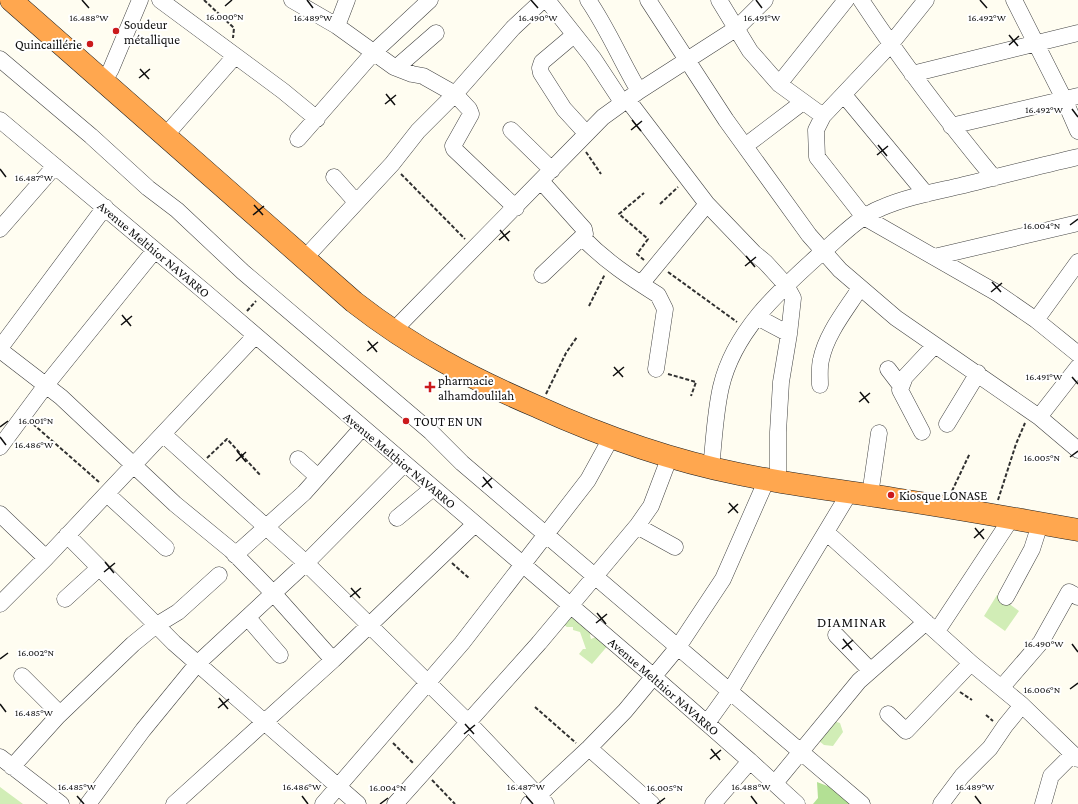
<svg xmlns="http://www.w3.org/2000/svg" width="1078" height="804" viewBox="0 0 1078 804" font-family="'Crimson Pro',serif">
<rect width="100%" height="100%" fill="#fffdf1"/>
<!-- green -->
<path fill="#d1edb6" d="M 997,595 L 1019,611 L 1005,631 L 984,616 Z
M 569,611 L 594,628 L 590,635 L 591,639 L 601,635 L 610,643 L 592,664 L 579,654 L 583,649 L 586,649 L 580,632 L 573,630 L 573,627 L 567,627 L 560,622 Z
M 830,720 L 840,723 L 843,732 L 833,746 L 824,745 L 814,737 Z
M 0,787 L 23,804 L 0,804 Z"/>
<!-- forest -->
<path fill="#b3e094" d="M 817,782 L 830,787 L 855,804 L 813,804 L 818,798 Z"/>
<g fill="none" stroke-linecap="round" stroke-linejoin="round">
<!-- minor casing -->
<g stroke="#424242" stroke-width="17">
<path id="minor" d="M 160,0 L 283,91 L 317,119
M 292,0 L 337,26 L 394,67 L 412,74 L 423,76 L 455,94 L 469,109 L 471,114 L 453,146 L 454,149 L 516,208
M 547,0 L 593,58 L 622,102
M 588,0 C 608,29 621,61 639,91
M 648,0 L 726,120 L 809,235 L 840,270 L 896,318 L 1039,417 L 1078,450
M 719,0 L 750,51 L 779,84 L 823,116
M 861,0 C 902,62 947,121 994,178
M 926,0 L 890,45 L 823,116 L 816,130 L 817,157 L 864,217 L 997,293 L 1036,320 L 1078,354
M 1014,0 L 1064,99 L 1078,131
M 337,26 L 347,0
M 574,35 L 542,62 L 540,68 L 541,73 L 564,109 L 586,133
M 0,59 L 91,136 L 148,188 L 177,210 L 243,272 L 431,432 L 462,463 L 862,804
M 397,67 L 436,33
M 912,74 L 1078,33
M 104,81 L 111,69 L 140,0
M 779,84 L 846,0
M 844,95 L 926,194
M 627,99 L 707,204 L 754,253 L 765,262 L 786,285 L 793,298 L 789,334 L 781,382 L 778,432 L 778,481
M 0,120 L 205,292 L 654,677 L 750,761 L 797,804
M 951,126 L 1078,96
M 511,130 L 552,170
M 165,136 L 235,56
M 298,139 L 374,52 L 430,0
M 745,146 L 803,102
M 334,177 L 356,202
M 541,181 L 584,229 L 585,234 L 582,237 C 605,261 631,278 658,295 L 665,309 L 656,369
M 0,229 L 55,166
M 934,257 L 1078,223
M 304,259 L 392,164 L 418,131 L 455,94 L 513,28 L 543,0
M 542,275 L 582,237
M 641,284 L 707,204
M 757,317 L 789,334
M 1036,320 L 1078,262
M 393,331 L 603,117 L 639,91 L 737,28 L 765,0
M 0,348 L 105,207
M 0,350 L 61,397 L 175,504 L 231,550 L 274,594 L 333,660
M 888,369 L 901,386
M 820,385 C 820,377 819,368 821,360 C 826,334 846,310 860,288
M 1039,417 L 1078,367
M 947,424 L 978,373
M 922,432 L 900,390 L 905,377 L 935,345
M 164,435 L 306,563 L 469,723 L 546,804
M 0,447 L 46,385 L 155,250
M 298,459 L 318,477
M 711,468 C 714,441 715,413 721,387 C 734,331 779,291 819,255 C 838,239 858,217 881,208 C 906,197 934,192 960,186 C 1000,176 1039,166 1078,157
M 107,494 L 166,548
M 870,495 L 879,433
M 0,514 L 46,558
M 397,518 L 433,488
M 637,526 L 675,547
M 826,532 L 971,663 L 1022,705 L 1078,759
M 67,535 L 174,643 L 358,804
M 235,555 L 304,493 L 362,428
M 1006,597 L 1032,549 L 1040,524
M 65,599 L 99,568
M 0,604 L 46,558 L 255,336
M 248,618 L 280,655
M 937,631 L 1011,519
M 836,635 L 870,670
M 22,676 L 60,714
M 1002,687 L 1041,642 L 1069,592 L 1078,597
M 888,714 L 906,731 L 971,663
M 707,723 L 730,691 L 850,492
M 589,748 L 652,804
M 0,757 L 61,804
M 12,767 L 58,716 L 133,644 L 155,626 L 178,612 L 219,575
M 775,783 L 859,681 L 926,622
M 88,804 L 143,730 L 197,664 L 306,563 L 404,464
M 174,804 L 333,660 L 475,524
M 323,804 L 462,643 L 588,480 L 611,438
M 395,804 L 539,643 L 637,526 L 651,506 L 670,456
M 529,804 L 589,748 L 625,711 L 678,647 L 723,579 L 767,479
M 713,804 L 750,761
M 941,804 L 962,776 L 990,748 L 1005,726 L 1022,705
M 1043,804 L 1051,776 L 1073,754"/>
</g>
<!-- highway casing -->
<g stroke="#202020" stroke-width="23">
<path id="highway" d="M 11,0 L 354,302 C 413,348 470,378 538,407 C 602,436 669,460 739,474 C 791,485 843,491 895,499 C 956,508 1017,519 1078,530"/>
</g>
<!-- path -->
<path stroke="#313131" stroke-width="2" stroke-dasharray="4 2" stroke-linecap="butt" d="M 204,0 L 234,28 L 233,38
M 586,152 L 601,174
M 401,174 L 465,239
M 660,204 L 678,187
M 644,260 L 637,254 L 648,239 L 619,214 L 644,193
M 668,272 L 737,322
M 589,306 L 605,274
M 247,311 L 256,301
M 668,374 L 696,382 L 691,396
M 546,394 L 566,353 L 577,337
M 33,424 L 99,482
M 207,458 L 227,439 L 261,476
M 952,491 L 970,453
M 998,500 L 1016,444 L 1025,423
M 452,563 L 470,579
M 960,692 L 972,700
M 535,707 L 576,743
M 986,715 L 993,721
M 393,743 L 414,764
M 432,780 L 455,804"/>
<!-- minor -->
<use href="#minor" stroke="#fff" stroke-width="16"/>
<!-- highway -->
<use href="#highway" stroke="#ffa74f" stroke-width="22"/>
</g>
<!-- ticks -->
<path fill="none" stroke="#0f0f0f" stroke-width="1.5" d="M 82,0 L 89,8M 307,0 L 313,8M 531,0 L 538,8M 756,0 L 762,8M 980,0 L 987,8M 225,6 L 232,0M 1009,35 L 1018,46M 1009,45 L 1019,36M 140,69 L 149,79M 139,78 L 150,69M 386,94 L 395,105M 385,104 L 396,95M 1072,109 L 1078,117M 632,120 L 641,131M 631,130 L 642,121M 878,145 L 887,156M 877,155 L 888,146M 0,169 L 6,177M 254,205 L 263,215M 253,215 L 264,206M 1070,225 L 1078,219M 500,230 L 509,241M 499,240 L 510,231M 746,256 L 755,267M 745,266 L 756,257M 992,282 L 1001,292M 991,292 L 1002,283M 122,315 L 131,326M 121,325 L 132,316M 368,341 L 377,352M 367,351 L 378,342M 614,367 L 623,377M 613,376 L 624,367M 1072,377 L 1078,384M 860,392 L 869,403M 859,402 L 870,393M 0,427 L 8,421M 0,437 L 6,445M 237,451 L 246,462M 1070,457 L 1078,451M 236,461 L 246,452M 483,477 L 492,488M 482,487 L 492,478M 729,503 L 738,513M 728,513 L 738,504M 975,528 L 984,539M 974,538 L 984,529M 105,562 L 114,573M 104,572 L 115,563M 351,588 L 360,598M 350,597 L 361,588M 597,613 L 606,624M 596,623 L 607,614M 843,639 L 852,650M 1072,644 L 1078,652M 842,649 L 853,640M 0,659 L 8,653M 1070,689 L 1078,683M 219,698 L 228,709M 0,704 L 6,712M 218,708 L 229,699M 465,724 L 474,734M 464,734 L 475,725M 711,749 L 720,760M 710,759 L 721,750M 77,796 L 84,804M 302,796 L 308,804M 526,796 L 533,804M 751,796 L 757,804M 975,796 L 981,804M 380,804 L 388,798M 657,804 L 665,798"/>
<!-- markers -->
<g fill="#cb1a1c" stroke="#fff" stroke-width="1.5">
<circle cx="116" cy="31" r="4"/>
<circle cx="90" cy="44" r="4"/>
<path d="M428 381h4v4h4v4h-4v4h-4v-4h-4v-4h4z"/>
<circle cx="406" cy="421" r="4"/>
<circle cx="891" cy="495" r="4"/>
</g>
<g text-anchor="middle" stroke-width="4" stroke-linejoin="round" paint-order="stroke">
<!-- poi labels -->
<g font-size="13" fill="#0f0f0f" stroke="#fff" text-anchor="start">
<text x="124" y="29">Soudeur<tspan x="124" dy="15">métallique</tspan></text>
<text x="82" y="49" text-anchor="end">Quincaillérie</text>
<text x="438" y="385">pharmacie<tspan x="438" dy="15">alhamdoulilah</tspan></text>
<text x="414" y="426">TOUT EN UN</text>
<text x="899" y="500">Kiosque LONASE</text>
</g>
<!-- street labels -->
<g font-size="13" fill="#0f0f0f" stroke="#fff">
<text transform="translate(154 249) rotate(40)" y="5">Avenue Melthior NAVARRO</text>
<text transform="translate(400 460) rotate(40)" y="5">Avenue Melthior NAVARRO</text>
<text transform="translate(664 686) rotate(41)" y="5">Avenue Melthior NAVARRO</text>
</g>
<!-- neighbourhood labels -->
<g font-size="14" letter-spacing="1" fill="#0f0f0f" stroke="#fff">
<text x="852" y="627">DIAMINAR</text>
</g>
</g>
<g font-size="10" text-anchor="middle" fill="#0f0f0f" stroke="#fff" stroke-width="4" stroke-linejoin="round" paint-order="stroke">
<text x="225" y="20">16.000°N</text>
<text x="89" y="21">16.488°W</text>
<text x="313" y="21">16.489°W</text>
<text x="538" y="21">16.490°W</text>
<text x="762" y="21">16.491°W</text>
<text x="987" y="21">16.492°W</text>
<text x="1044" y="113">16.492°W</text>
<text x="34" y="181">16.487°W</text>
<text x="1042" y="229">16.004°N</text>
<text x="1044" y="380">16.491°W</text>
<text x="36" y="424">16.001°N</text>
<text x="34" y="448">16.486°W</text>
<text x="1042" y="461">16.005°N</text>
<text x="1044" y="647">16.490°W</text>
<text x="36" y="656">16.002°N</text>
<text x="1042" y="693">16.006°N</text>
<text x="34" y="716">16.485°W</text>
<text x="77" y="790">16.485°W</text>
<text x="302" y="790">16.486°W</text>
<text x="526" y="790">16.487°W</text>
<text x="751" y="790">16.488°W</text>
<text x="975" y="790">16.489°W</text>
<text x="388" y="791">16.004°N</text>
<text x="665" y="791">16.005°N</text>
</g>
</svg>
